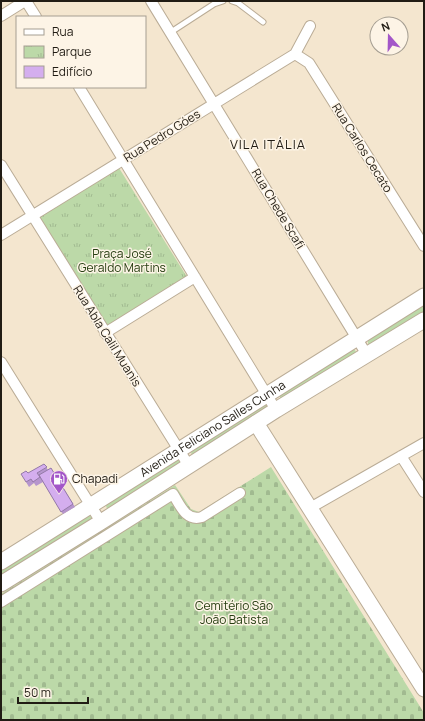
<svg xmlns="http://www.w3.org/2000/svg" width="425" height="721" viewBox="0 0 425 721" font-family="Manrope,sans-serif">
<defs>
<pattern id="cemetery-stones" width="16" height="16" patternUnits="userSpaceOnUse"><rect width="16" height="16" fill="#bcd9a8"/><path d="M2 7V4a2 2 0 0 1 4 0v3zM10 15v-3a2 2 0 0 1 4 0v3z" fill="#a1ba90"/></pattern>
<pattern id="park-tufts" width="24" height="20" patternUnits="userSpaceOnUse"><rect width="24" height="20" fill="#bcd9a8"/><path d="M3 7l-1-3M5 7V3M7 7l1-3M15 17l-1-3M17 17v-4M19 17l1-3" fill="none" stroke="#a1ba90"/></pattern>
</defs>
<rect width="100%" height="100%" fill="#f4e6cf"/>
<!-- grass -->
<path fill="#bcd9a8" d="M 424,304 L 424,315 L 371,346 L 368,344 L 368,339 Z
M 350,349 L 354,349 L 357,353 L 283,401 L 280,398 L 280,393 Z
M 265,404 L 269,407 L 193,456 L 191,453 L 193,449 Z
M 177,459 L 181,462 L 110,510 L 107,509 L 105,502 Z
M 89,514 L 91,517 L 91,520 L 1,577 L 1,567 Z"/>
<!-- cemetery -->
<path fill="url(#cemetery-stones)" d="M 271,467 L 424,713 L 424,720 L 1,720 L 1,594 L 175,485 L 191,509 L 199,512 Z"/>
<!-- park -->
<path fill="url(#park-tufts)" d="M 119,168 L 187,277 L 107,326 L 39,217 Z"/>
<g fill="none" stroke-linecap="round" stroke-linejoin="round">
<!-- lane casing -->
<g stroke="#baac96" stroke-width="7">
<path id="lane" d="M 232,1 L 238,3 L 263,22
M 171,32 L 214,4 L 223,1"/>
</g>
<!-- street casing -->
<g stroke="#baac96" stroke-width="12">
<path id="street" d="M 26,1 L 36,17
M 151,1 L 367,355
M 1,16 L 25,1
M 295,54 L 309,63 L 424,246
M 79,87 L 276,410
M 1,165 L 189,466
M 1,235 L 295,54 L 310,26
M 105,333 L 195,277
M 1,362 L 101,522
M 401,456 L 424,492
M 310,508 L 424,443
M 1,602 L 173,494 C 180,505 186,522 202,517 L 240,493"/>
</g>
<!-- secondary casing -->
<g stroke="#baac96" stroke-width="17">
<g id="secondary">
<path d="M 256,423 L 424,689"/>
<path id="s1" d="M 1,562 L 424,296"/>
<path d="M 1,584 L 101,522 L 276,410 L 424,320"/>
</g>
</g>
<!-- lane -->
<use href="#lane" stroke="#fff" stroke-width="5"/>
<!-- street -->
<use href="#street" stroke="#fff" stroke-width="10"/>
<!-- secondary -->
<use href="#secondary" stroke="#fff" stroke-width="15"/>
</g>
<!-- wall -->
<path fill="#b696cd" d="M 44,464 L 48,470 L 51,468 L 75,507 L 63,514 L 43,482 L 36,486 L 34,483 L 29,487 L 26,482 Z"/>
<!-- building -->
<path fill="#d4aeee" stroke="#947aa7" d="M 44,464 L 47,467 L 37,473 L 40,477 L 33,482 L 31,479 L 26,482 L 21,474 L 26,471 L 28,473 Z
M 51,468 L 73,504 L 61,512 L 39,475 Z"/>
<!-- icons -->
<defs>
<g id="fuel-pin" transform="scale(0.9)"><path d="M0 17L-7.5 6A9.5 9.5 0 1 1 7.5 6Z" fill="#a356c8" stroke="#fdf4e6"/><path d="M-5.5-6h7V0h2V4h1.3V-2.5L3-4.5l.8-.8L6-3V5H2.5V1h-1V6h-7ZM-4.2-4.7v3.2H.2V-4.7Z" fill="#fff"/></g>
</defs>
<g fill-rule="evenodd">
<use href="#fuel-pin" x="59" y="479"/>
</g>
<g text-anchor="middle" stroke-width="3" stroke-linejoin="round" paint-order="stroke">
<!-- street labels -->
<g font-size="12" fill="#211c14" stroke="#fdf4e6">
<text transform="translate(162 136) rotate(-32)" y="4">Rua Pedro Góes</text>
<text transform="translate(362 148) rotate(58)" y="4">Rua Carlos Cecato</text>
<text transform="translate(278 209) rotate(59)" y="4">Rua Chede Scafi</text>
<text transform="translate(107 336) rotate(58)" y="4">Rua Abla Calil Muanis</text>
<text dy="4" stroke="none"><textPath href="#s1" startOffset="250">Avenida Feliciano Salles Cunha</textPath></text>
</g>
<!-- park labels -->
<g font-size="12" fill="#273f12" stroke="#fdf4e6">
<text x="122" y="258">Praça José<tspan x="122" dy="14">Geraldo Martins</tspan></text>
<text x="234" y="610">Cemitério São<tspan x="234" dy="14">João Batista</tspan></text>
</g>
<!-- poi labels -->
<g font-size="12" fill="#211c14" stroke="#fdf4e6" text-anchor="start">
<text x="72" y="483">Chapadi</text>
</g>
<!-- neighbourhood labels -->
<g font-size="13" letter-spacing="1" fill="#211c14" stroke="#fdf4e6">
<text x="268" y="149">VILA ITÁLIA</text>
</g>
</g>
<!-- border -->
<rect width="425" height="721" fill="none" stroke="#211c14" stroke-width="4"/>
<!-- legend -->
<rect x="16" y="16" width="130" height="72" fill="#fdf4e6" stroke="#a59e92"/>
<rect x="24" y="29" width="20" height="6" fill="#ffffff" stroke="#a59e92"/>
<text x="52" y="36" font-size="12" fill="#211c14">Rua</text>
<rect x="24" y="46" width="20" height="12" fill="url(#park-tufts)" stroke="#a59e92"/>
<text x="52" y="56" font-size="12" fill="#211c14">Parque</text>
<rect x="24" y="66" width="20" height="12" fill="#d4aeee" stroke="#a59e92"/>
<text x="52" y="76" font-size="12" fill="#211c14">Edifício</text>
<!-- north arrow -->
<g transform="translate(389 36) rotate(340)"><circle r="19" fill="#fdf4e6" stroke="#a59e92"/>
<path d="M0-3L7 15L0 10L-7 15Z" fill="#a356c8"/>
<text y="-6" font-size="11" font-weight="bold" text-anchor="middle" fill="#211c14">N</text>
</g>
<!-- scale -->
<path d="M18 697v6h70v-6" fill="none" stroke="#211c14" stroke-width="2"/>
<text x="24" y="697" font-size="12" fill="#211c14" stroke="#fdf4e6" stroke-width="3" paint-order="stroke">50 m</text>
</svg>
